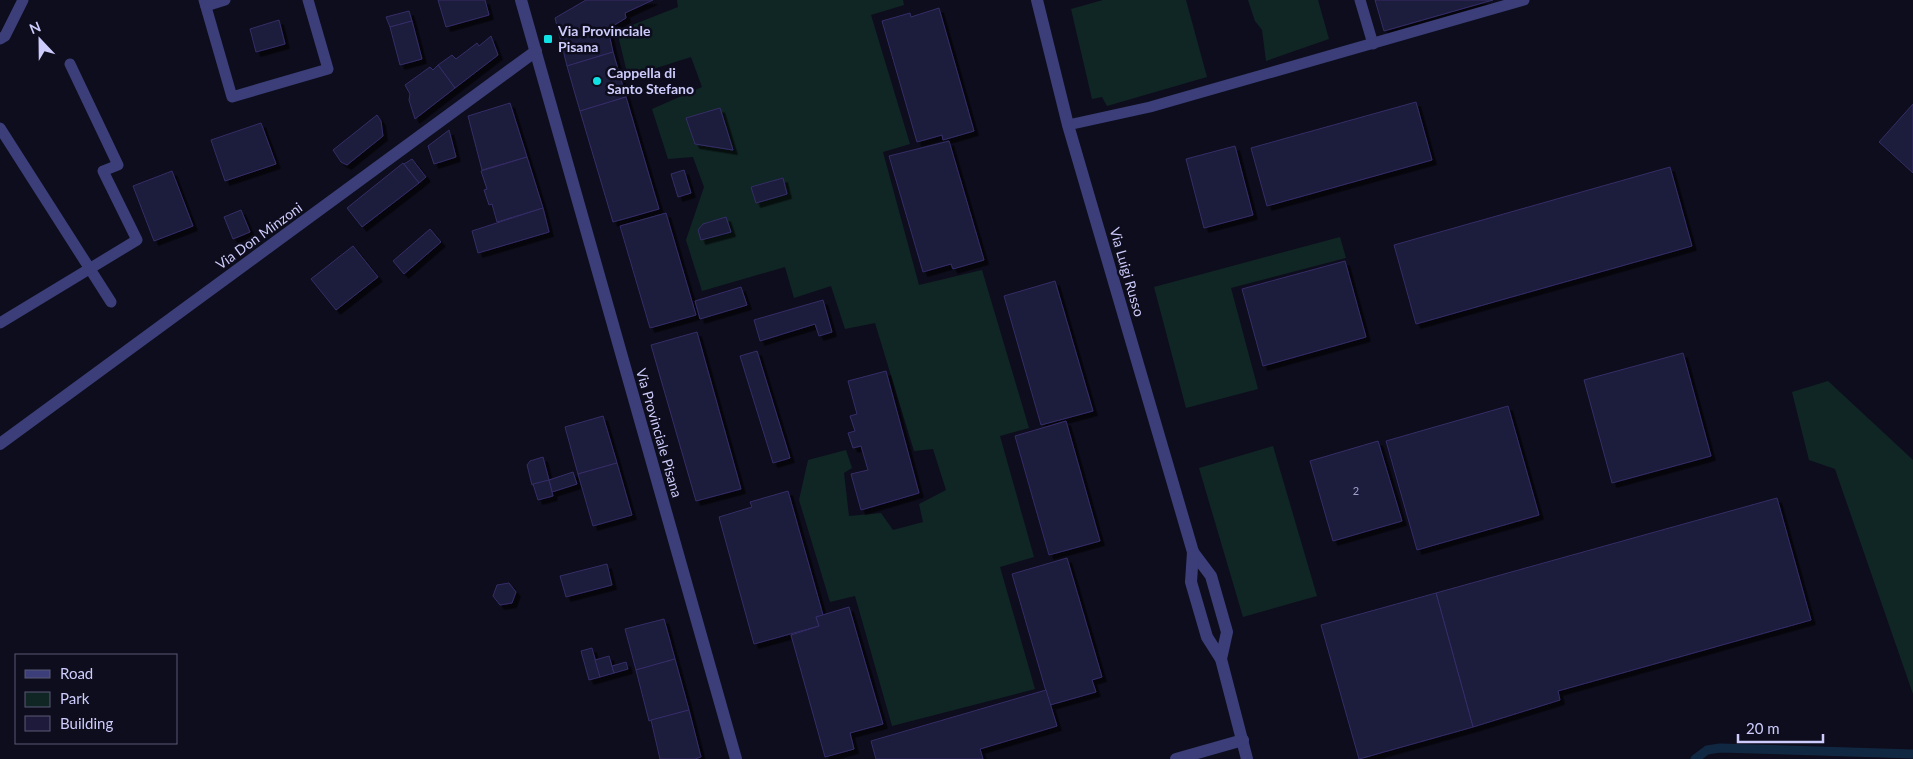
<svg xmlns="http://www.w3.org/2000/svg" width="1913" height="759" viewBox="0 0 1913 759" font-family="Lato,sans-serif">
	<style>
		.green { fill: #102624 }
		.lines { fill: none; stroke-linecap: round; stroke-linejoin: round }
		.stream { stroke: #112842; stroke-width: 9 }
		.building { fill: #1e1a3c; stroke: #342e67; filter: url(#shadow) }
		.service { stroke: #3b3e79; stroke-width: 11 }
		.minor { stroke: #3b3e79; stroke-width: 12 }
		.tertiary { stroke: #3b3e79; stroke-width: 12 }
		.poi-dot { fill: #0fe1e5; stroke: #0e0d1d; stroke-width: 2 }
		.labels { text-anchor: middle; stroke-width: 5; stroke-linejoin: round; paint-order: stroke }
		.number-label { font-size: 11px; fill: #a2a0cc }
		.poi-label { font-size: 14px; font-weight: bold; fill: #ceccfc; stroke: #0e0d1d; text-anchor: start }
		.street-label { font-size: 14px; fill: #ceccfc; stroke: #0e0d1d }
	</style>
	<defs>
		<filter id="shadow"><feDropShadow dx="4.5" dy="4.5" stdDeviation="0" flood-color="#0009"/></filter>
	</defs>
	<rect width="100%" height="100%" fill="#0e0d1d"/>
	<g class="green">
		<path d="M677 0H903L904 5 871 15 910 144 883 152 919 285 982 270 1029 428 1000 436 1034 557 1000 567 1035 689 892 726 855 596 830 602 799 500 808 460 846 450 852 468 844 473 849 516 881 513 893 530 923 522 919 504 946 490 933 449 914 451 875 323 845 329 831 286 794 298 785 267 702 291 686 240 704 187 693 157 668 159 652 109 702 87 691 57 628 77 617 31 678 7Z"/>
		<path d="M1103 0H1186L1207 77 1107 106 1102 97 1092 99 1071 9Z"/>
		<path d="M1248 0H1318L1329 39 1266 61 1262 30 1255 21Z"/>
		<path d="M1340 237 1346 258 1231 288 1258 389 1186 408 1154 287Z"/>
		<path d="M1828 381 1913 460V694L1835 469 1809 460 1792 392Z"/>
		<path d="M1273 446 1317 596 1243 617 1199 468Z"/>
	</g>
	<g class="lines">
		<path class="stream" d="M1695 759 1707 750 1720 748 1913 754"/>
	</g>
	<g class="building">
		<path d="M438 0H485L489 15 446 27Z"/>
		<path d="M586 0H653L625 13 626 18 608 29 613 52 567 66 555 18Z"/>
		<path d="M1375 0H1493L1384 31Z"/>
		<path d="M939 8 974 131 943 140 942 135 917 142 882 21 910 13 911 17Z"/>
		<path d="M409 11 412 21 390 27 386 17Z"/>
		<path d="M279 20 285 44 256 52 250 29Z"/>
		<path d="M412 21 422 59 400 65 390 27Z"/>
		<path d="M491 36 498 55 455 88 438 65 452 55 456 59 477 43 479 46Z"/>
		<path d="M613 52 626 97 580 111 567 66Z"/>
		<path d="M438 65 455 88 415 119 409 100 410 94 405 85 430 67 433 70Z"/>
		<path d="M626 97 659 209 613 222 580 111Z"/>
		<path d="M1416 102 1432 160 1267 206 1251 148Z"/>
		<path d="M510 103 527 157 482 170 468 116Z"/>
		<path d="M1913 104V173L1879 142Z"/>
		<path d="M720 108 733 150 695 144 686 118Z"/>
		<path d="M377 115 381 121 383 136 347 165 341 162 333 150Z"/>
		<path d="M261 123 276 164 225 181 211 140Z"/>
		<path d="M449 130 456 157 434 164 428 146Z"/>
		<path d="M949 141 984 260 953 269 951 264 923 272 889 156Z"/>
		<path d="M1235 146 1253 215 1204 228 1186 159Z"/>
		<path d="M527 157 543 208 497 222 492 204 489 205 484 190 487 189 481 171Z"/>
		<path d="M412 159 426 177 419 183 404 164Z"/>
		<path d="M403 163 419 183 362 227 347 208Z"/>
		<path d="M1670 167 1692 246 1416 324 1394 245Z"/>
		<path d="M684 170 691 193 678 197 671 174Z"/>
		<path d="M172 171 193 226 154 241 133 186Z"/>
		<path d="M783 178 787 194 756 203 751 187Z"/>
		<path d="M543 208 549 232 478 253 472 231Z"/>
		<path d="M241 210 250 232 233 239 224 217Z"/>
		<path d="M666 213 696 315 650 328 620 226Z"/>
		<path d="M726 217 731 232 701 240 698 230 703 224Z"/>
		<path d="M430 229 441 242 404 274 393 261Z"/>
		<path d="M353 246 378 277 336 310 311 279Z"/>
		<path d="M1345 261 1366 337 1263 366 1242 289Z"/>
		<path d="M1055 281 1093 411 1041 425 1004 296Z"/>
		<path d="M741 287 747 305 700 319 695 301Z"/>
		<path d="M823 300 832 332 819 336 815 324 760 341 754 320Z"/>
		<path d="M697 332 741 489 696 501 651 345Z"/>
		<path d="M757 351 790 458 773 463 740 356Z"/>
		<path d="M1683 353 1711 456 1612 483 1584 380Z"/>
		<path d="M886 371 919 493 861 510 851 474 868 470 861 446 853 448 848 433 855 431 850 416 857 414 848 381Z"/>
		<path d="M1508 406 1539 515 1417 550 1386 441Z"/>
		<path d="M603 416 617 463 578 474 565 427Z"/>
		<path d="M1066 421 1100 541 1049 555 1015 436Z"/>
		<path d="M1378 441 1402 521 1333 541 1310 461Z"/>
		<path d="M543 457 549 480 532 485 527 465 530 461Z"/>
		<path d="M617 463 632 515 593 526 578 474Z"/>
		<path d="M573 472 577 484 552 492 549 480Z"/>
		<path d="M549 480 553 496 538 500 533 484Z"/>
		<path d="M788 491 823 615 816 617 819 626 754 644 719 517 752 507 750 502Z"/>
		<path d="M1777 498 1811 620 1558 691 1560 700 1473 727 1436 593Z"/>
		<path d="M1067 558 1102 677 1092 680 1096 692 1050 705 1012 574Z"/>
		<path d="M607 564 612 585 566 597 560 576Z"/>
		<path d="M509 583 516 592 512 603 500 605 493 596 497 585Z"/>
		<path d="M1436 593 1473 727 1359 759 1321 625Z"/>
		<path d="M849 607 883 724 850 733 854 749 825 757 791 635 819 626 816 617Z"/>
		<path d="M664 619 675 659 636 670 625 629Z"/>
		<path d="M592 648 600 677 589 680 581 651Z"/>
		<path d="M609 656 614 673 600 677 595 660Z"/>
		<path d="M675 659 689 710 649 721 636 670Z"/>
		<path d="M626 662 628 669 614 673 612 666Z"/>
		<path d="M1046 690 1057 726 980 749 983 759H876L871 741Z"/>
		<path d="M689 710 701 757 695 759H660L651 720Z"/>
	</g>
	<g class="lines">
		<g class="service">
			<path d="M204 0 232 97 328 69 308 0"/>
			<path d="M1360 0 1373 44"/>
			<path d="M206 6 225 0"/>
			<path d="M0 39 5 36 23 0"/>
			<path d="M1068 125 1150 107 1524 0"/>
			<path d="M0 128 111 302"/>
			<path d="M0 323 137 240 103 171 118 165 70 64"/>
		</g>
		<g class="minor">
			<path d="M1037 0 1068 125 1193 552 1211 576 1227 632 1221 659"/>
			<path d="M0 444 536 51"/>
			<path d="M1193 552 1191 582 1207 637 1221 659 1247 759"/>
			<path d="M1176 759 1243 740"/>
		</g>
		<path class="tertiary" d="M521 0 736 759"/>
	</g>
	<g class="poi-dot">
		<rect x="543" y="34" width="10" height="10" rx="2.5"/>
		<circle cx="597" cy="81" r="5"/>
	</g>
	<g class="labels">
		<g class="number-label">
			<text x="1356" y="495">2</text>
		</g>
		<g class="poi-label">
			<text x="558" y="36">Via Provinciale<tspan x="558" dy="16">Pisana</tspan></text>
			<text x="607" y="78">Cappella di<tspan x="607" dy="16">Santo Stefano</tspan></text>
		</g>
		<g class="street-label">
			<text transform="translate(259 236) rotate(-36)" y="5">Via Don Minzoni</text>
			<text transform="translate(1127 272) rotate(74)" y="5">Via Luigi Russo</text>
			<text transform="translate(659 433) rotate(74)" y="5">Via Provinciale Pisana</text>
		</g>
	</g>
	<rect x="15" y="654" width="162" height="90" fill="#0e0d1d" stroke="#5b5976"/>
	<rect x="25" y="670" width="25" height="8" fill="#3b3e79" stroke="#5b5976"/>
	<text x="60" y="679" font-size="15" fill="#ceccfc">Road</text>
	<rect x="25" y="692" width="25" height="15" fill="#102624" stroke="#5b5976"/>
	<text x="60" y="704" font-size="15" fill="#ceccfc">Park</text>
	<rect x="25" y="716" width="25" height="15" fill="#1e1a3c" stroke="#5b5976"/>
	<text x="60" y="729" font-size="15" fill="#ceccfc">Building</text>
	<g transform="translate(40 40) rotate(338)" stroke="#0e0d1d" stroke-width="4" paint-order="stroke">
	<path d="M0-4L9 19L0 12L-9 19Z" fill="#ceccfc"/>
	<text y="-8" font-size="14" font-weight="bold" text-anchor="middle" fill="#ceccfc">N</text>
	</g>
	<path d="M1738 734v8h85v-8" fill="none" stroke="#ceccfc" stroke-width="2.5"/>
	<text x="1746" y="734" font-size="15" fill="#ceccfc" stroke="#0e0d1d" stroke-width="4" paint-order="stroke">20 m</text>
</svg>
